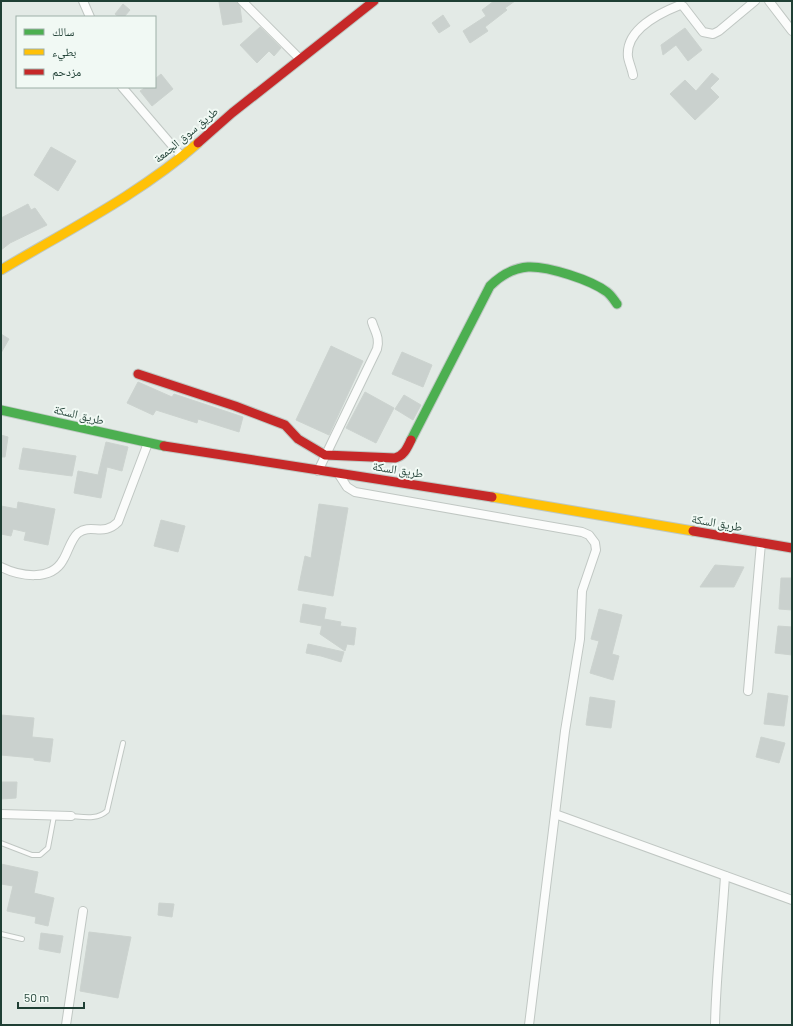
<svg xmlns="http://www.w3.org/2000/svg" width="793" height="1026" viewBox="0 0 793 1026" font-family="Barlow,'Noto Naskh Arabic',sans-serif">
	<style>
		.building { fill: #cad1ce; stroke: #ccd3cf }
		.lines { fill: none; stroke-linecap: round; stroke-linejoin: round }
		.lane-casing { stroke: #c0c7c3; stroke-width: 6 }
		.street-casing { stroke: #c0c7c3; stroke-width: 10 }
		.fast-casing { stroke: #bec8c3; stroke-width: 11 }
		.slow-casing { stroke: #bec8c3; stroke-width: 11 }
		.jam-casing { stroke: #bec8c3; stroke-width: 11 }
		.lane { stroke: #fbfcfb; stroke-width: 4 }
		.street { stroke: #fbfcfb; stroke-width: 8 }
		.fast { stroke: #4caf50; stroke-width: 9 }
		.slow { stroke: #ffc107; stroke-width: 9 }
		.jam { stroke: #c62828; stroke-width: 9 }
		.labels { text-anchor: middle; stroke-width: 4; stroke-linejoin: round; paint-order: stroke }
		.street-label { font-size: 12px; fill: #1f3f34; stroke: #f1f9f4 }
	</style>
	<rect width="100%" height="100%" fill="#e3eae6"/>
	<g class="building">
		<path d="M237 1 240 7 242 22 223 25 219 2Z"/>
		<path d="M494 1H515L505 8 507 10 485 27 488 31 470 43 463 31 486 16 482 10Z"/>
		<path d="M123 4 130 10 124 17H119L115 14Z"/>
		<path d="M443 15 450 26 439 33 432 23Z"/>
		<path d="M260 27 281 48 274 56 269 51 257 63 240 45Z"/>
		<path d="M685 28 702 50 688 61 676 45 663 55 661 45Z"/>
		<path d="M712 73 719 79 710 88 719 97 695 120 670 94 685 80 696 91Z"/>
		<path d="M161 74 173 89 152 106 140 91 146 87H155V79Z"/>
		<path d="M51 147 76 161 58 191 34 175Z"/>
		<path d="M28 204 31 210 35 208 47 225 10 243 1 250V218Z"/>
		<path d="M1 334 9 339 1 353Z"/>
		<path d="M331 346 363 361 329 435 296 420Z"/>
		<path d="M402 352 432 365 423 387 392 374Z"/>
		<path d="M138 382 172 397 174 394 243 417 239 432 198 419 197 423 156 410 153 415 127 403Z"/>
		<path d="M365 392 394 408 376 443 346 428Z"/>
		<path d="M404 395 421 405 413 420 395 409Z"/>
		<path d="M1 435 8 437 5 457H1Z"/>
		<path d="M106 442 128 447 122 471 107 467 101 498 74 493 78 471 98 475Z"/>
		<path d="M23 448 76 456 72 476 19 469Z"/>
		<path d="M18 502 55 509 48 545 24 540 26 532 13 529 11 536 1 534V506L17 509Z"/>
		<path d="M319 504 348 508 333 596 298 590 305 556 311 558Z"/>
		<path d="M161 520 185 526 178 552 154 546Z"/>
		<path d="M715 565 744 567 734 587H700Z"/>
		<path d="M781 578H792V610L779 609Z"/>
		<path d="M303 604 326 608 324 619 341 622 340 626 356 628 354 645 347 644 345 651 320 634 322 626 300 622Z"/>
		<path d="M599 609 622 615 612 654 619 656 613 680 590 673 599 641 591 639Z"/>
		<path d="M778 626 792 627V655L775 653Z"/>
		<path d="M308 644 344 652 341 662 321 656 306 653Z"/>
		<path d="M768 693 788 696 784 726 764 724Z"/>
		<path d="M590 697 615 701 611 728 586 725Z"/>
		<path d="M1 715 34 718 32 737 53 739 50 762 34 760V758L1 755Z"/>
		<path d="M761 737 785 743 779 763 756 757Z"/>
		<path d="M1 782H17L16 798 1 799Z"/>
		<path d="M1 864 38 872 34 893 54 898 48 926 35 923 36 917 7 911 13 886 1 884Z"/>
		<path d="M159 903 174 904 172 917 158 915Z"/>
		<path d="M89 932 131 937 118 998 80 991Z"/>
		<path d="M41 933 63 936 60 953 39 949Z"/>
	</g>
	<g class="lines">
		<defs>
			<g id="lane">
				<path d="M71 816C84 817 97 820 107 811L123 743"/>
				<path d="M1 843 32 855H40L48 848 54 816"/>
				<path d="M1 934 22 939"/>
			</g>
			<g id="street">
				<path d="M83 1 90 17"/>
				<path d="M242 1 300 59"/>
				<path d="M769 1 792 31"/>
				<path d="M633 75C632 69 629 63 628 57 625 29 660 13 680 5L683 6 703 32 713 34 719 31 755 1"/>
				<path d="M122 87 182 157"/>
				<path d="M318 471 377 349C380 337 375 332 372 322"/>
				<path d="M338 473 347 487 355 492 582 532 589 535 595 543 596 550 582 591 580 639 565 731 555 814"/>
				<path d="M1 567C19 576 51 582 63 560 68 552 71 539 78 533 92 523 103 537 118 522L148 443"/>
				<path d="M748 691 761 543"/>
				<path d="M1 814 71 816"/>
				<path d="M66 1025 83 911"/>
				<path d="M529 1025 555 814 792 900"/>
				<path d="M715 1025C716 975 722 925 725 876"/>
			</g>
			<g id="fast">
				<path d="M1 410 164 446"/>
				<path d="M411 440 490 286C500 276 514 268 528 267 548 266 591 280 607 292 611 295 614 300 617 304"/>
			</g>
			<g id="slow">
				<path d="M1 270C68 230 140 194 198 143"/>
				<path d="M492 497 693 531"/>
			</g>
			<g id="jam">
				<path d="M198 143 232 113 374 1"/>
				<path d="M138 374 235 406 285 425 298 439 325 455 395 458C404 456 407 448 411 440"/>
				<path d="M164 446 492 497"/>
				<path d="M693 531 792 548"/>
			</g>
		</defs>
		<use href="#lane" class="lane-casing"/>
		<use href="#street" class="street-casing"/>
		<use href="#fast" class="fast-casing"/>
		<use href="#slow" class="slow-casing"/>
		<use href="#jam" class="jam-casing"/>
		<use href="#lane" class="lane"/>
		<use href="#street" class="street"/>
		<use href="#fast" class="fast"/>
		<use href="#slow" class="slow"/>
		<use href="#jam" class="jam"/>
	</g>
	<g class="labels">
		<g class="street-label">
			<text transform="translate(186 135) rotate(-40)" y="4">طريق سوق الجمعة</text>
			<text transform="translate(79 415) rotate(13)" y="4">طريق السكة</text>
			<text transform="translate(398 470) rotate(9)" y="4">طريق السكة</text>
			<text transform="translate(717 523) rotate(10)" y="4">طريق السكة</text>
		</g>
	</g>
	<rect width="793" height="1026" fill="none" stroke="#1f3f34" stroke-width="4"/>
	<rect x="16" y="16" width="140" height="72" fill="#f1f9f4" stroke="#9dafa7"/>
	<rect x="24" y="29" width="20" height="6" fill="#4caf50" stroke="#9dafa7"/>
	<text x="52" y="36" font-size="12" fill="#1f3f34">سالك</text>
	<rect x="24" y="49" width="20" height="6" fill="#ffc107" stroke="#9dafa7"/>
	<text x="52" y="56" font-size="12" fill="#1f3f34">بطيء</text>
	<rect x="24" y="69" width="20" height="6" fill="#c62828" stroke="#9dafa7"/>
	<text x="52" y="76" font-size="12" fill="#1f3f34">مزدحم</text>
	<path d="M18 1002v6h66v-6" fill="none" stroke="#1f3f34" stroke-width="2"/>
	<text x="24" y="1002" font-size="12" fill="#1f3f34" stroke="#f1f9f4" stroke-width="3" paint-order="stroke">50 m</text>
</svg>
